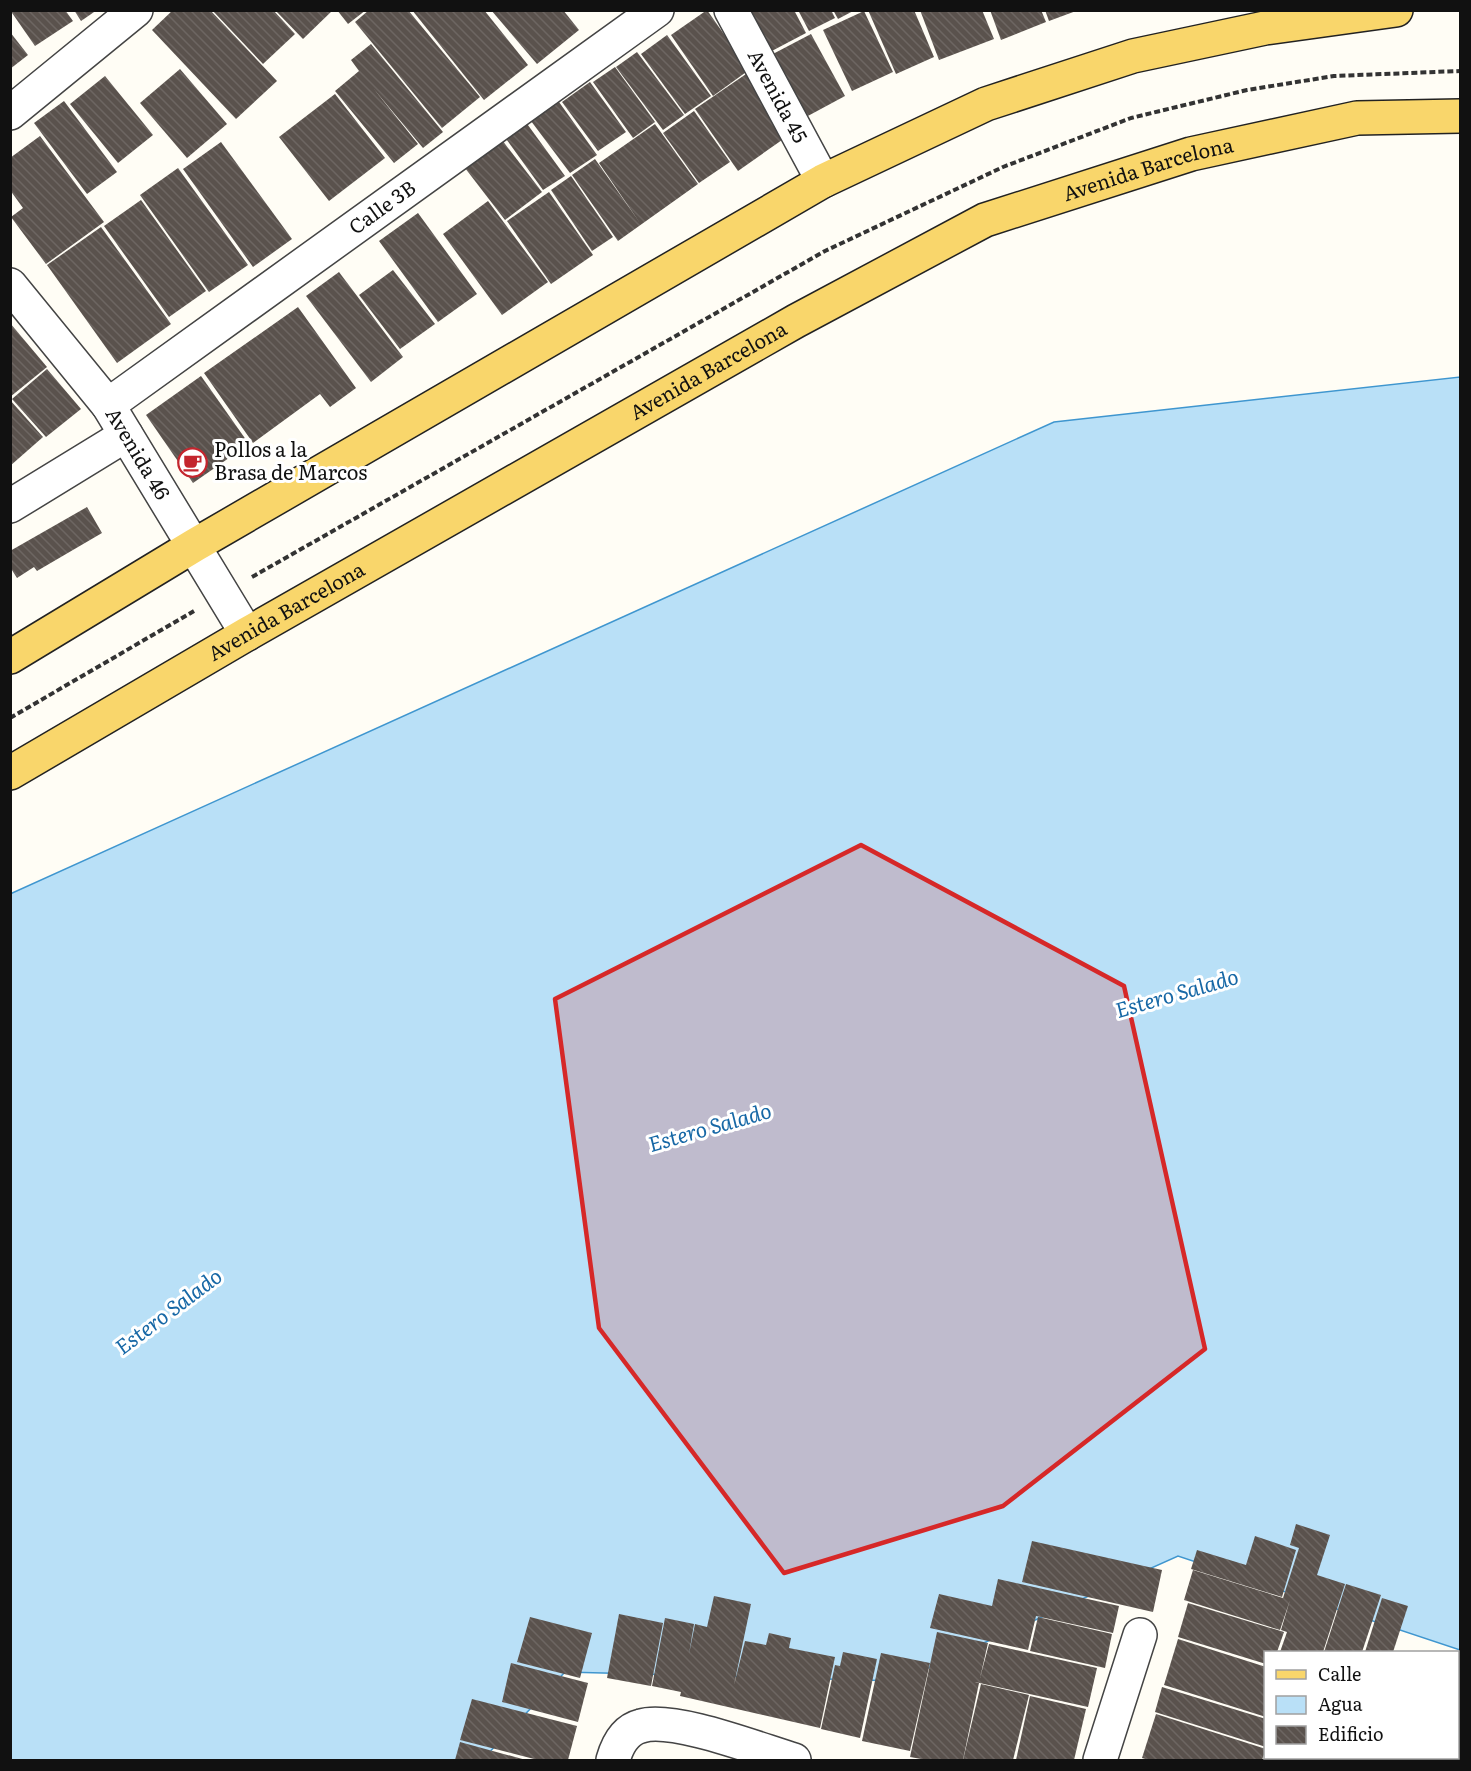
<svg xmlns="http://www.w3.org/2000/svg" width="1471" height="1771" viewBox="0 0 1471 1771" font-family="Literata,serif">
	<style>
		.water { fill: #b9e0f7; stroke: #3f96cf; stroke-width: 1.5 }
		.building { fill: url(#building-back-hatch) }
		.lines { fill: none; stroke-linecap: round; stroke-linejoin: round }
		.minor-casing { stroke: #444; stroke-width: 36 }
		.major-casing { stroke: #222; stroke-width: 36 }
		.path { stroke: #333; stroke-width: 4; stroke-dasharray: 6 3; stroke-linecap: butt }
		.minor { stroke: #fff; stroke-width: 33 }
		.major { stroke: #f9d66b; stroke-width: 33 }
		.marked { fill: #d62828; fill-opacity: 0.2; stroke: #d62828; stroke-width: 4.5; stroke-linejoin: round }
		.labels { text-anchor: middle; stroke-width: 6; stroke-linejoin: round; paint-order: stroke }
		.street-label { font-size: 20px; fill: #111; stroke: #fff }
		.poi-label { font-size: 20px; fill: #111; stroke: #fff; text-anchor: start }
		.water-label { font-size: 21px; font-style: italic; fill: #1768a6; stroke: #fff }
	</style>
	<defs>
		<pattern id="building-back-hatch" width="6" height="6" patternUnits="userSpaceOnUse" patternTransform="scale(1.5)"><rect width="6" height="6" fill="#5a524d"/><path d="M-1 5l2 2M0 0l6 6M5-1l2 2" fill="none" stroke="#6d6662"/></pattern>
	</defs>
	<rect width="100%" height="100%" fill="#fffdf5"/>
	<path class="water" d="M1460 377V1650L1178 1556 899 1681 565 1672 482 1760H11L10 894 1054 422Z"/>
	<g class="building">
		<path d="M10 10H65L73 21 35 46Z"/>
		<path d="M74 10H97L81 21Z"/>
		<path d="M173 10H210L277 81 236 119 152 30Z"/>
		<path d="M212 10H273L295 34 263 64Z"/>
		<path d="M275 10H333L303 39Z"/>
		<path d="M337 10H366L348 24Z"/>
		<path d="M369 10H408L480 97 442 128 355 22Z"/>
		<path d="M412 10H484L528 65 484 100Z"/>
		<path d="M491 10H563L579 30 537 64Z"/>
		<path d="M707 10 749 70 713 96 671 35Z"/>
		<path d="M745 10H794L806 33 768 53Z"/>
		<path d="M798 10H831L835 18 809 31Z"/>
		<path d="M833 10H855L838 19Z"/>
		<path d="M868 10H914L934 57 896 74Z"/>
		<path d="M920 10H982L994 39 939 60Z"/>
		<path d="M990 10H1041L1046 22 1001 40Z"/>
		<path d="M1045 10H1076V11L1049 21Z"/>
		<path d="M864 11 893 72 852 91 823 30Z"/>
		<path d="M10 32 28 55 10 69Z"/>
		<path d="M811 34 845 96 806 117 771 55Z"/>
		<path d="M667 35 711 96 685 114 641 54Z"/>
		<path d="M371 44 443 132 423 148 373 88 418 144 394 163 335 91 359 71 351 60Z"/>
		<path d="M637 52 684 115 663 130 616 67Z"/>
		<path d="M615 67 655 122 633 138 593 82Z"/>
		<path d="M180 69 227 124 187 158 140 103Z"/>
		<path d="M749 72 792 133 738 171 695 109Z"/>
		<path d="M105 76 153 135 118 163 70 104Z"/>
		<path d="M590 82 626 132 598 151 562 102Z"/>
		<path d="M335 94 385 158 329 201 279 137Z"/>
		<path d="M64 101 117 172 87 194 34 123Z"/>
		<path d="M559 102 597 155 570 173 531 121Z"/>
		<path d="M694 111 730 162 699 183 663 133Z"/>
		<path d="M525 121 565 176 543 190 504 136Z"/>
		<path d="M655 124 698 184 618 241 572 175 595 159 640 223 599 163Z"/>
		<path d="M40 136 104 222 46 264 11 217 23 208 10 190V158Z"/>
		<path d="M502 140 542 192 505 220 465 168Z"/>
		<path d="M221 142 292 239 253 267 183 169Z"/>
		<path d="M178 168 248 265 209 292 140 195Z"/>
		<path d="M571 176 613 237 592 251 551 190Z"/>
		<path d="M549 192 593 255 551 284 507 221Z"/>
		<path d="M141 200 206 291 169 317 104 226Z"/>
		<path d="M488 201 548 282 502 315 443 234Z"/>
		<path d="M418 213 477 294 438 322 379 241Z"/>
		<path d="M101 227 171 324 117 363 47 265Z"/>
		<path d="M393 270 435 324 400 349 359 295Z"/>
		<path d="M339 272 403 357 371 382 306 296Z"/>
		<path d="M298 307 356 388 330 407 320 394 253 443 204 373Z"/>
		<path d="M10 323 47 367 10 397Z"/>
		<path d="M47 369 81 409 46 437 12 399Z"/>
		<path d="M201 376 249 444 193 483 146 415Z"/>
		<path d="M10 400 43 437 10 466Z"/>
		<path d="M87 507 102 533 37 571 34 567 17 578 10 567V551Z"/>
		<path d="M1296 1524 1330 1535 1317 1575 1345 1584 1323 1652H1280L1287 1632 1281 1630 1290 1600 1280 1630 1184 1600 1193 1570 1283 1598 1299 1548 1290 1545Z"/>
		<path d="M1255 1536 1296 1550 1282 1597 1191 1569 1197 1550 1246 1565Z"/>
		<path d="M1032 1541 1162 1570 1153 1612 1022 1582Z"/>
		<path d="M998 1579 1119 1606 1113 1633 1036 1616 1028 1650 930 1628 939 1594 992 1606Z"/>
		<path d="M1346 1584 1381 1595 1362 1652H1324Z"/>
		<path d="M714 1596 751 1604 734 1685 745 1641 766 1645 769 1633 791 1638 789 1648 835 1657 820 1728 680 1696 681 1692 652 1686 665 1618 694 1624 689 1654 695 1624 707 1627Z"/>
		<path d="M1382 1598 1408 1606 1393 1652H1365Z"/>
		<path d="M1188 1603 1284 1632 1277 1652H1266V1664L1178 1637Z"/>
		<path d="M619 1614 663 1623 651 1686 607 1678Z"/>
		<path d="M530 1617 592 1633 580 1678 517 1662Z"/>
		<path d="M1038 1617 1112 1634 1105 1668 1030 1651Z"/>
		<path d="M937 1632 988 1643 980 1678 989 1644 1097 1668 1088 1707 975 1682 979 1683 963 1760H927L910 1757Z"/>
		<path d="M1178 1639 1266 1667V1717L1164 1685Z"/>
		<path d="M843 1652 877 1659 860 1738 821 1729 835 1665 840 1666Z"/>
		<path d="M881 1653 930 1663 910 1751 862 1741Z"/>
		<path d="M511 1663 588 1683 578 1722 502 1702Z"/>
		<path d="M981 1684 1029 1695 1013 1760H963Z"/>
		<path d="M1162 1687 1266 1719V1747L1155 1712Z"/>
		<path d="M1030 1696 1086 1709 1074 1760H1016Z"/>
		<path d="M472 1699 577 1726 568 1760H538L460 1740Z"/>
		<path d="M1156 1714 1266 1749 1262 1760H1149L1142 1758Z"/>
		<path d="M460 1742 526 1760H455Z"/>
		<path d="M1266 1758H1318L1317 1760H1264Z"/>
		<path d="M1320 1758H1399L1398 1760H1319Z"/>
	</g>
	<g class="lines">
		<defs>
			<g id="minor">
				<path id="s1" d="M731 10 823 181"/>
				<path d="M10 113 136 10"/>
				<path id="s2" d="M10 285 108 405 247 634"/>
				<path id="s3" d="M108 405 657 10"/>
				<path d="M10 506 126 435"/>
				<path d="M613 1760C617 1746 625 1730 641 1726 673 1716 760 1750 794 1760"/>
				<path d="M1100 1760 1140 1635"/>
			</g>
			<g id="major">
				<path d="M10 657 195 545 823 181 986 104 1133 56 1265 28 1396 10"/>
				<path id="s4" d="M10 773 247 634 796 321 985 220 1191 154 1357 118 1460 116"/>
			</g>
		</defs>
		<use href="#minor" class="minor-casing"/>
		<use href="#major" class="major-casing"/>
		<g class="path">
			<path d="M252 577 825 251 1003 167 1131 118 1247 90 1334 76 1460 71"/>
			<path d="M10 718 194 611"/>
		</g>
		<use href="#minor" class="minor"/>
		<use href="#major" class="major"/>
	</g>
	<path class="marked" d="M861 845 1124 986 1205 1349 1003 1506 784 1573 599 1328 555 999Z"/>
	<defs>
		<symbol id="cafe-ring" viewBox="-11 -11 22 22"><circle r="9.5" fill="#fff" stroke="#c4262e" stroke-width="1.5"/><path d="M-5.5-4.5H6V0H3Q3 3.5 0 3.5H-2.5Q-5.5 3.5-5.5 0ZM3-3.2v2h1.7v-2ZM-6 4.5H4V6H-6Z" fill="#c4262e"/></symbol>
	</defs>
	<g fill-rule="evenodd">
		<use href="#cafe-ring" x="176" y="446" width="33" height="33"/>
	</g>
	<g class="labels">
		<g class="street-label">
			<text dy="7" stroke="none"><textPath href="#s1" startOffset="98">Avenida 45</textPath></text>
			<text dy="7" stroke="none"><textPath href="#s4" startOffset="1292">Avenida Barcelona</textPath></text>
			<text dy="7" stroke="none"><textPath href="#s3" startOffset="338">Calle 3B</textPath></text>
			<text dy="7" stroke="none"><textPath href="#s4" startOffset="806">Avenida Barcelona</textPath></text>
			<text dy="7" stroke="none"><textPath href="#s2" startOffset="212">Avenida 46</textPath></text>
			<text dy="7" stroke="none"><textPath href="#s4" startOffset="320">Avenida Barcelona</textPath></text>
		</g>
		<g class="poi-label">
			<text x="214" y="457">Pollos a la<tspan x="214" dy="23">Brasa de Marcos</tspan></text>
		</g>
		<g class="water-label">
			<text transform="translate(1177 994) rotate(-16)" y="7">Estero Salado</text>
			<text transform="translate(710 1128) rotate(-16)" y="7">Estero Salado</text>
			<text transform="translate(169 1312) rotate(-37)" y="7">Estero Salado</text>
		</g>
	</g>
	<rect width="1471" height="1771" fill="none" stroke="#111111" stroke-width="24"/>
	<rect x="1264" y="1651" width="195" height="108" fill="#ffffff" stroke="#a0a0a0" stroke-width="1.5"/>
	<rect x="1276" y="1670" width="30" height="9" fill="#f9d66b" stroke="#a0a0a0" stroke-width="1.5"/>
	<text x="1318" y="1681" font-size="18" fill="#111111">Calle</text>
	<rect x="1276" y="1696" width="30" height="18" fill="#b9e0f7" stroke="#a0a0a0" stroke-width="1.5"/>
	<text x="1318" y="1711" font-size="18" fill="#111111">Agua</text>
	<rect x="1276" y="1726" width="30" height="18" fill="url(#building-back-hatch)" stroke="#a0a0a0" stroke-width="1.5"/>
	<text x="1318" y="1741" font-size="18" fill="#111111">Edificio</text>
</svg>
